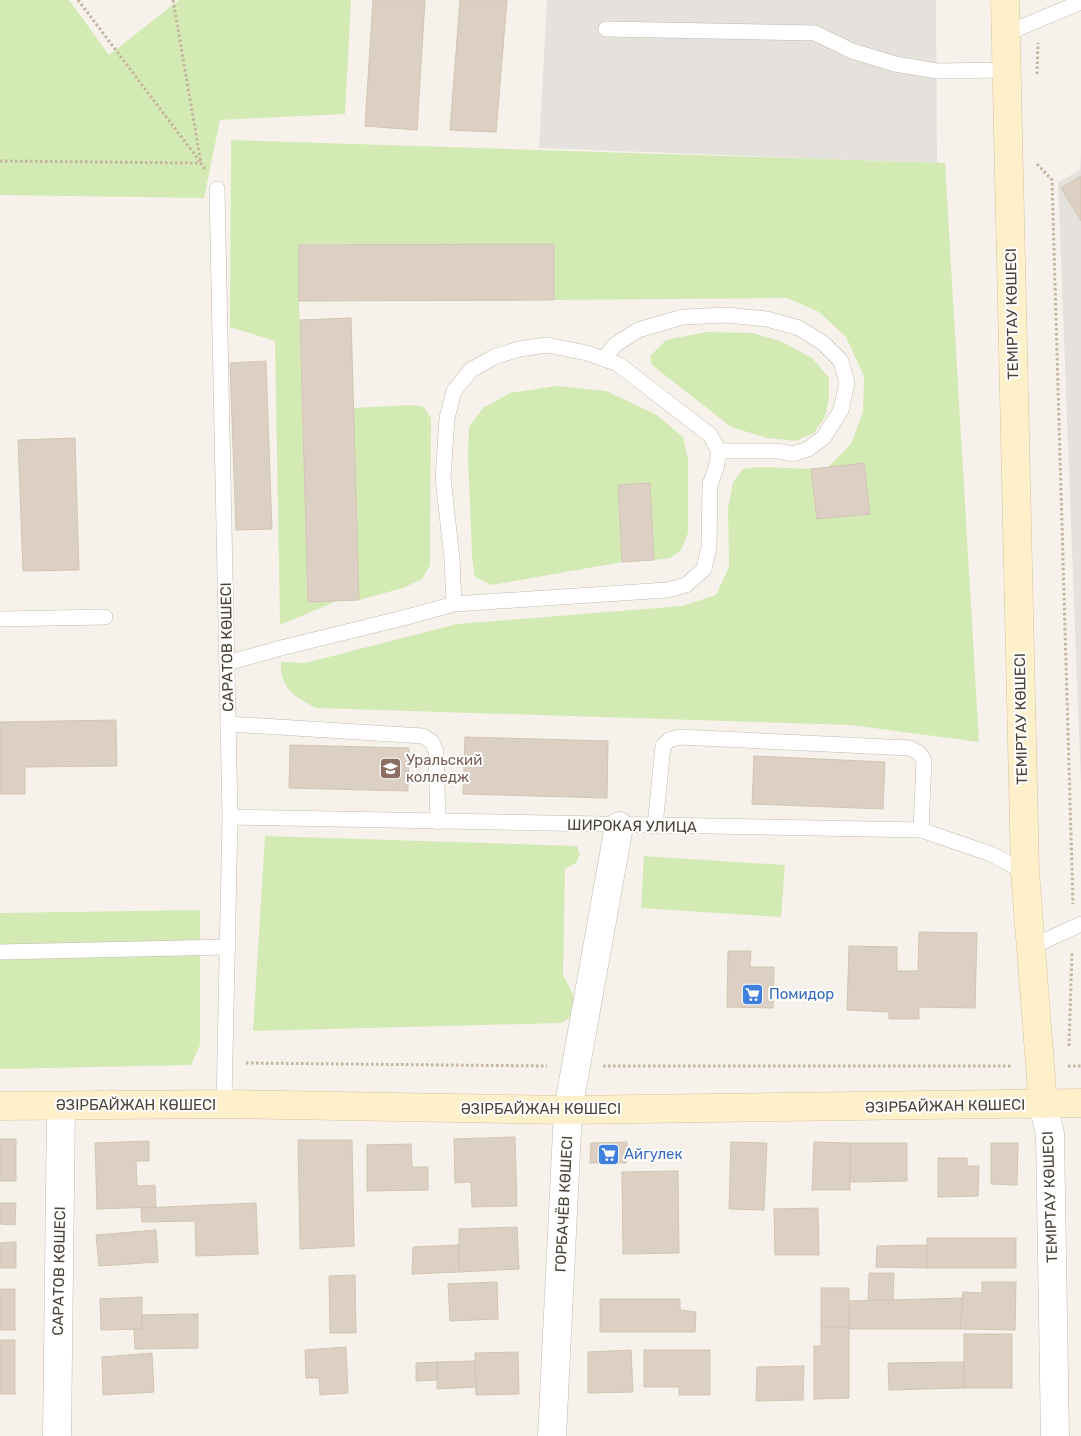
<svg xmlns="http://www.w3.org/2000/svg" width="1081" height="1436" viewBox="0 0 1081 1436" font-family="Rubik,sans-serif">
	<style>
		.industrial { fill: #e5e1dc }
		.green { fill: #d4eab4 }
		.building { fill: #dbd0c3; stroke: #d3c5b3 }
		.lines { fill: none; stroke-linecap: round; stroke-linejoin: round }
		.lane-casing { stroke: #c2b9ad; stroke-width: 16 }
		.street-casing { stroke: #c2b9ad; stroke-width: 29 }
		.secondary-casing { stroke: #d6c49a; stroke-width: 29 }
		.path { stroke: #c4b59e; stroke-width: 3; stroke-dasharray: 2.5 2.5; stroke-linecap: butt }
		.lane { stroke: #fff; stroke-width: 15 }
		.street { stroke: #fff; stroke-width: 28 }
		.secondary { stroke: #fff0cc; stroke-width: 28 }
		.labels { text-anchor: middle; stroke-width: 4; stroke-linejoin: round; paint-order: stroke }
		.street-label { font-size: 15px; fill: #4a4338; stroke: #fff }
		.education-label { font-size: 15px; fill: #785e54; stroke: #fff; text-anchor: start }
		.shop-label { font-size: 15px; fill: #366cbe; stroke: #fff; text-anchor: start }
	</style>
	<rect width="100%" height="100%" fill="#f6f2eb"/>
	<g class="industrial">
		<path d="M547 0H936L937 163 539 148Z"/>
		<path d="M1081 155V785L1058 182 1080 170Z"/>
	</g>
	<g class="green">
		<path d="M0 0H69L109 55 179 0H351L345 114 220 120 204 198 0 195Z"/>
		<path d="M231 140 945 163 979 742 851 725 316 708C295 697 280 689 281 662L305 663 457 624 682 606 716 595 729 567 728 508 733 482 743 469 760 467 811 469 817 519 869 514 864 463 828 467 851 444 863 412 864 376 846 337 819 312 787 298 554 300V244L299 245V301L308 602 337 601 280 625 275 341 230 327Z"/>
		<path d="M706 332 753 333 780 341 812 358 829 378V398L825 417 814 433 795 441 767 438 731 427 652 365 650 356 666 340Z"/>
		<path d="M556 386 606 391 657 415 683 437 688 458V533L681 550 670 558 654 560 650 484 618 485 622 562 492 585 475 577 472 556 468 458 469 427 483 408 510 393Z"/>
		<path d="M411 405 424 407 431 418 430 565 422 579 403 588 359 600 353 408Z"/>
		<path d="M265 836 577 846 580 854 576 863 565 869 563 975 574 997 571 1016 562 1023 253 1031Z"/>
		<path d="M644 856 785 865 781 917 641 908Z"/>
		<path d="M200 910V1045L191 1065 0 1069V913Z"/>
	</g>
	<g class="building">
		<path d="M373 0H425L417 130 365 126Z"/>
		<path d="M460 0H507L496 132 450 130Z"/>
		<path d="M1081 176V221L1061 188Z"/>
		<path d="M554 244V300L299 301V245Z"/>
		<path d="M351 318 359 600 308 602 300 320Z"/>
		<path d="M266 361 272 529 236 530 230 363Z"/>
		<path d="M75 438 79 570 23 571 18 440Z"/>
		<path d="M864 463 870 514 817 519 811 469Z"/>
		<path d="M650 483 654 560 622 562 618 485Z"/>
		<path d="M116 720 117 766 25 767V794H0V722Z"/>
		<path d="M465 737 608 741 607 798 463 794Z"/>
		<path d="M290 745 409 748 408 791 289 788Z"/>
		<path d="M754 756 885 762 883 809 752 804Z"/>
		<path d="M919 932 977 933 975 1008 919 1007V1019H889V1012L847 1010 849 946 897 947V971H918Z"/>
		<path d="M728 951H751L750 967H774L773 1008 727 1007Z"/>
		<path d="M515 1137 517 1206 472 1207 471 1182 455 1183 454 1139Z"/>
		<rect x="0" y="1139" width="16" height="42"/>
		<path d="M298 1140H352L354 1246 300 1249Z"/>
		<path d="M149 1141V1161H136L137 1186 155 1185 156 1207 97 1209 95 1143Z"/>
		<path d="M627 1142 626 1163H590L591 1143Z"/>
		<path d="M731 1142 767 1143 764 1210 729 1209Z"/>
		<path d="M814 1142 850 1143V1190H812Z"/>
		<path d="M850 1143H907V1181L850 1182Z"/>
		<path d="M991 1143H1018L1017 1185 991 1184Z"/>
		<path d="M411 1144 412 1167H428V1190L367 1191V1145Z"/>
		<path d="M938 1158H967V1166H979L978 1196 938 1197Z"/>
		<path d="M678 1171 679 1253 623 1254 622 1172Z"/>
		<path d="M0 1203H16L15 1225 0 1224Z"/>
		<path d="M256 1203 258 1254 196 1256 195 1221 142 1222 141 1208Z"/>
		<path d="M818 1208 819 1255H775L774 1209Z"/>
		<path d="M517 1227 519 1269 459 1272V1229Z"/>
		<path d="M156 1230 158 1262 99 1266 96 1235Z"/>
		<rect x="927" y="1238" width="89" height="30"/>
		<path d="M16 1242V1268H0V1243Z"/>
		<path d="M459 1245V1272L412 1274 413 1247Z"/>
		<path d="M927 1245V1268L876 1267 877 1246Z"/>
		<path d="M869 1273H894L893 1300 868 1301Z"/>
		<path d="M355 1275 356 1333H330L329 1276Z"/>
		<path d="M497 1282 498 1319 450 1321 448 1284Z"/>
		<path d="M982 1282H1016L1015 1330 960 1329 963 1292 982 1293Z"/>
		<rect x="821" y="1288" width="28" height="39"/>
		<rect x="0" y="1289" width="15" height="41"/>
		<path d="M142 1297V1329L101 1330 100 1299Z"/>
		<path d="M963 1298 960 1329H849L850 1301Z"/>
		<path d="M600 1299H680V1310L696 1312 695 1332H600Z"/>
		<path d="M198 1314V1348L135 1349 134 1329H142V1315Z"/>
		<path d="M821 1327H849V1398L814 1399V1346H821Z"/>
		<rect x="964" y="1334" width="48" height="54"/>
		<rect x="0" y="1340" width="15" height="54"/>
		<path d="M346 1347 348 1393 320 1395 319 1378H306L305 1350Z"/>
		<path d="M631 1350 633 1392 588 1393V1352Z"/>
		<path d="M644 1350H710V1395H679V1387H644Z"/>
		<path d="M518 1352 519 1394 476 1395 475 1353Z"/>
		<path d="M152 1353 154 1392 103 1395 102 1357Z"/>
		<path d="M475 1361 476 1387 437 1389V1362Z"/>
		<path d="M437 1362V1380L416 1381V1363Z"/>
		<path d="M964 1362V1388L889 1390 888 1363Z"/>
		<path d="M804 1366 803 1400 756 1401 757 1367Z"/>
	</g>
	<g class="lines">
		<defs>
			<g id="lane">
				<path d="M606 29 815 33 852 51 895 64 937 71 1006 70"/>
				<path d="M1005 34 1081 2"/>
				<path d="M217 189 230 817 224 1104"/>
				<path d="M604 359 615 345 638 330 683 317 727 315 767 319 799 328 823 343 841 361 847 383 841 410 824 437 808 449 793 454 778 451H719"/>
				<path d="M0 619 105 617"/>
				<path d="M227 663 281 648 407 617 454 604 667 590 686 585 704 569 709 547 710 484 716 469 719 451 710 435 618 364 587 353 547 345 519 349 494 357 471 370 454 391 447 418 443 478 452 559 454 604"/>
				<path d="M228 724 423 736 432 742 436 751 438 822"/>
				<path d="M230 817 921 830 991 854 1025 872"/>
				<path d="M655 826 663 746 669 740 679 737 910 748 919 753 924 760 921 830"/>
				<path d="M1031 947 1081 924"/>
				<path d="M0 952 228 947"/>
			</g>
			<g id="street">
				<path d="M1043 1104 1050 1134 1055 1436"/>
				<path d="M57 1436 61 1106"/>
				<path d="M552 1436 568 1110 619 826"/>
			</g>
			<g id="secondary">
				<path d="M1005 0 1025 872 1043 1104"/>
				<path d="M0 1106 224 1104 568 1110 1081 1103"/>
			</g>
		</defs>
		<use href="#lane" class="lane-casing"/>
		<use href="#street" class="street-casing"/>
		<use href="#secondary" class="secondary-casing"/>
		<g class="path">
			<path d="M78 0 201 163"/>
			<path d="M173 0 201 163 206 171"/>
			<path d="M1037 74 1038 43"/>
			<path d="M0 161 201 163"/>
			<path d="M1037 164 1052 180 1073 904"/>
			<path d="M1069 1046 1072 953"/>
			<path d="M246 1063 547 1066"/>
			<path d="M603 1066H1012"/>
			<path d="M1068 1066H1081"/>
		</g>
		<use href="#lane" class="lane"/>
		<use href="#street" class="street"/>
		<use href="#secondary" class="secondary"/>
	</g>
	<defs>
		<symbol id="university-square" viewBox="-11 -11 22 22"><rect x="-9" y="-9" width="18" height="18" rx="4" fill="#8d6e63" stroke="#fff"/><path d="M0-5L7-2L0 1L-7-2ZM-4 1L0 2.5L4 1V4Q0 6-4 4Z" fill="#fff"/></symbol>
		<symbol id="supermarket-square" viewBox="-11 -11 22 22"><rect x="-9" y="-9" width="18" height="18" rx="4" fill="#3f7fe0" stroke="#fff"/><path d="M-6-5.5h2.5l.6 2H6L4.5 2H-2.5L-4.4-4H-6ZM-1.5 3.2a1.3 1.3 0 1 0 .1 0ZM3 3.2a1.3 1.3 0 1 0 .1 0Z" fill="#fff"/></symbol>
	</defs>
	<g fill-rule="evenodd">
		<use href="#university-square" x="378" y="756" width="25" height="25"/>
		<use href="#supermarket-square" x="740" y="982" width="25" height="25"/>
		<use href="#supermarket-square" x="596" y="1142" width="25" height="25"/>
	</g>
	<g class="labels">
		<g class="street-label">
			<text transform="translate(1012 314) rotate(-91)" y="5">ТЕМІРТАУ КӨШЕСІ</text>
			<text transform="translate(227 647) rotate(-91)" y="5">САРАТОВ КӨШЕСІ</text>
			<text transform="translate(1021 719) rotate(-91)" y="5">ТЕМІРТАУ КӨШЕСІ</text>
			<text transform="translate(632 826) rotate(1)" y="5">ШИРОКАЯ УЛИЦА</text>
			<text x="136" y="1110">ӘЗІРБАЙЖАН КӨШЕСІ</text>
			<text transform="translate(945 1106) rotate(-1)" y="5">ӘЗІРБАЙЖАН КӨШЕСІ</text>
			<text x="541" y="1114">ӘЗІРБАЙЖАН КӨШЕСІ</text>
			<text transform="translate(1050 1197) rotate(-92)" y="5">ТЕМІРТАУ КӨШЕСІ</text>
			<text transform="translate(564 1204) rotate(-87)" y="5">ГОРБАЧЁВ КӨШЕСІ</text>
			<text transform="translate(59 1271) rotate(-89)" y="5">САРАТОВ КӨШЕСІ</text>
		</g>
		<g class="education-label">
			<text x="406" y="765">Уральский<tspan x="406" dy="17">колледж</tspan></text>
		</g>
		<g class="shop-label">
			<text x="769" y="999">Помидор</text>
			<text x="624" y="1159">Айгулек</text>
		</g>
	</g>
</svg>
